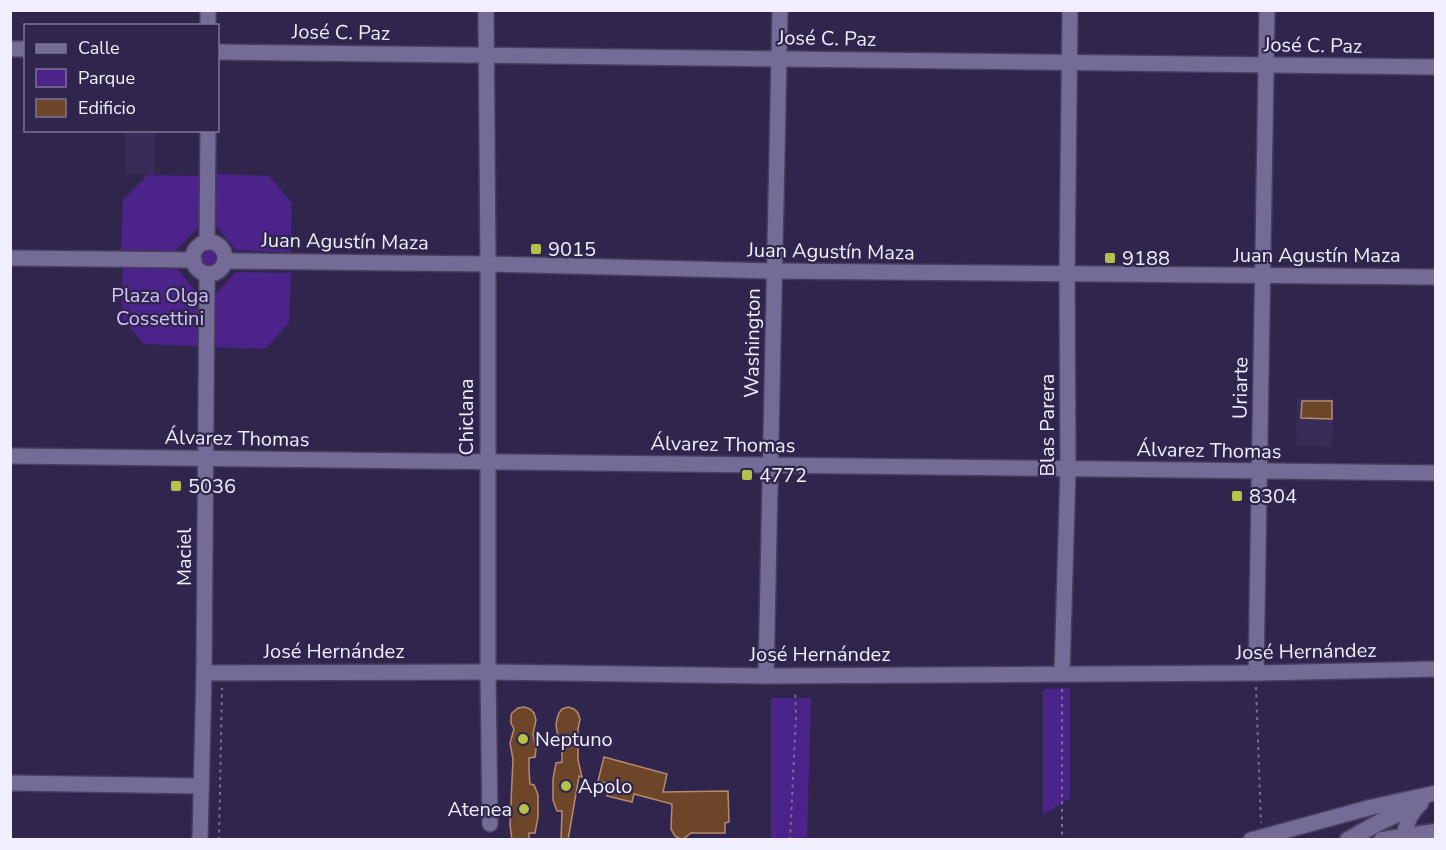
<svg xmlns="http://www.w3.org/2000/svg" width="1446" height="850" viewBox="0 0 1446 850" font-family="'Nunito Sans',sans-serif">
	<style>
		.built { fill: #392c59 }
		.green { fill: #4b238b }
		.building { fill: #6d4529; stroke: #b88b6d; stroke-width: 1.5 }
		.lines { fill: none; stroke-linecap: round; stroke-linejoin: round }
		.minor-casing { stroke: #493e5e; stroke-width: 18 }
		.secondary-casing { stroke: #493e5e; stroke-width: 20 }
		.path { stroke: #79718f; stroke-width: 2; stroke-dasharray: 3 4.5; stroke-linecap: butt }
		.minor { stroke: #756b97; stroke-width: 15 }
		.secondary { stroke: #756b97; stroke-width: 16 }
		.poi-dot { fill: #b5c249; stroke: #30254c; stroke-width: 2 }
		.labels { text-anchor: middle; stroke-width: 4.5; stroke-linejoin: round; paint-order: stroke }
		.street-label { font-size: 20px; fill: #f1eefd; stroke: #30254c }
		.poi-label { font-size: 20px; fill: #f1eefd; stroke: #30254c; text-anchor: start }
		.park-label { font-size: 20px; fill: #d0c4fa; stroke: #30254c }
	</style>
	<rect width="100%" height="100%" fill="#30254c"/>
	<g class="built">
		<rect x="125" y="131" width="30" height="43"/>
		<path d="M1297 398H1333L1332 447 1296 446Z"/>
	</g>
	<g class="green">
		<path d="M216 174 269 176 292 203 291 253 236 250 214 223Z"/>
		<path d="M147 175 201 176 200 226 175 251 121 250 123 200Z"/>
		<circle cx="209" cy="258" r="10"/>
		<path d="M123 267 177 269 200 296 198 346 144 344 121 317Z"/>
		<path d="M236 272 291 273 289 323 265 349 211 347 212 298Z"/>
		<path d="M1070 688V798L1043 815V689Z"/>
		<path d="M771 698H811L807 839H771Z"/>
	</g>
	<g class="building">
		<path d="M1302 401H1332V419L1301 418Z"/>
		<path d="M524 707 530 709 534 713 536 720 533 734 536 749 535 757 529 758V770L530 784 534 785 538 795V817L535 833H529V840H512L510 825 513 759 510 743 514 729 511 723V716L512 713 518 708Z"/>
		<path d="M568 707 574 709 578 713 580 719 578 729V760L582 777 579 776 568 840H561L562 811H557L553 800V779L556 763 562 762V737H558L556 725 557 719 559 713 562 709Z"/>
		<path d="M604 757 667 774 663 792 728 791 729 822 725 823V833H691L682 840 675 836 671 829 672 804 634 794 632 802 607 796 610 784 598 781Z"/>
	</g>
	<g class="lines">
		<defs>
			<g id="minor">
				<path d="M208 10V26"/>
				<path d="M486 10 488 264V672L490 824"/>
				<path d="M10 49H26"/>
				<path d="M218 52 1436 67"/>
				<path d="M207 242 208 130"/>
				<circle cx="209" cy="258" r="16"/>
				<path d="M10 258 194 260"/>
				<path d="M225 261 488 264 774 271 1436 277"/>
				<path d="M10 456 1436 473"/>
				<path d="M204 673 488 672 766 676 1256 673 1436 669"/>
				<path d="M1256 673 1267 10"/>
				<path d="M1062 674 1068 469 1067 274 1070 10"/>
				<path d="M766 676 780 10"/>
				<path d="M10 783 201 786"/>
				<path d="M200 840 204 673 207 274"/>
				<path d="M1251 840 1372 807 1436 793"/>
				<path d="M1404 840C1405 825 1410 813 1421 803"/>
			</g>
			<g id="secondary">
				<path d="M1348 840 1380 822 1419 804"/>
				<path d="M1382 840 1436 832"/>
			</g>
		</defs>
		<use href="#minor" class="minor-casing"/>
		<use href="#secondary" class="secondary-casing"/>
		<g class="path">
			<path d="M1256 687 1261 823"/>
			<path d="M1062 689V840"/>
			<path d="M219 840 222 688"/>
			<path d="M790 840 796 715 795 690"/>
		</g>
		<use href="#minor" class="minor"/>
		<use href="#secondary" class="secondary"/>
	</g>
	<g class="poi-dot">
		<rect x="530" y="243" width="12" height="12" rx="3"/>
		<rect x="1104" y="252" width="12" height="12" rx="3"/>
		<rect x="741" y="469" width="12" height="12" rx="3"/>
		<rect x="170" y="480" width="12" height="12" rx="3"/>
		<rect x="1231" y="490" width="12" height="12" rx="3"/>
		<circle cx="523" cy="739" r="6"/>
		<circle cx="566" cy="786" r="6"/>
		<circle cx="524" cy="809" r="6"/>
	</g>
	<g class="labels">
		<g class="street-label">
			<text transform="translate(341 32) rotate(1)" y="7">José C. Paz</text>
			<text transform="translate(827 38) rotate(1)" y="7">José C. Paz</text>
			<text transform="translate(1313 45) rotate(1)" y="7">José C. Paz</text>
			<text transform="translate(345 241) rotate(1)" y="7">Juan Agustín Maza</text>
			<text transform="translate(831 251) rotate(1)" y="7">Juan Agustín Maza</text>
			<text x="1317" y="262">Juan Agustín Maza</text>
			<text transform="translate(752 343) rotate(-89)" y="7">Washington</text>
			<text transform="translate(1240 388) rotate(-89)" y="7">Uriarte</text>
			<text transform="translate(466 417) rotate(-90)" y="7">Chiclana</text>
			<text transform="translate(1047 425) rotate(-90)" y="7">Blas Parera</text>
			<text transform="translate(237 438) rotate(1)" y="7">Álvarez Thomas</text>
			<text transform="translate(723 444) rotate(1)" y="7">Álvarez Thomas</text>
			<text transform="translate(1209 450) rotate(1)" y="7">Álvarez Thomas</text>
			<text transform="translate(184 557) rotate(-90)" y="7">Maciel</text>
			<text x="334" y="658">José Hernández</text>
			<text transform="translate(1306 651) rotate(-1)" y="7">José Hernández</text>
			<text x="820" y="661">José Hernández</text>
		</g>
		<g class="poi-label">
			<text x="548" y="256">9015</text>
			<text x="1122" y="265">9188</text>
			<text x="759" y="482">4772</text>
			<text x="188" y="493">5036</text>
			<text x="1249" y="503">8304</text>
			<text x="535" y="746">Neptuno</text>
			<text x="578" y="793">Apolo</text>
			<text x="512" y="816" text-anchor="end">Atenea</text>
		</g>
		<g class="park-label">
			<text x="160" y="302">Plaza Olga<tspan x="160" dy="23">Cossettini</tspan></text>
		</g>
	</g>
	<rect width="1446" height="850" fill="none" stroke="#f1eefd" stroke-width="24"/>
	<rect x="24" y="24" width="195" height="108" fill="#30254c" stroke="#7d7593" stroke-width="1.5"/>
	<rect x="36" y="44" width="30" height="9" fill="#756b97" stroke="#7d7593" stroke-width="1.5"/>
	<text x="78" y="54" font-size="18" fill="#f1eefd">Calle</text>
	<rect x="36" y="69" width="30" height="18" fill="#4b238b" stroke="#7d7593" stroke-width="1.5"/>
	<text x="78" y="84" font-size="18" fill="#f1eefd">Parque</text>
	<rect x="36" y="99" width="30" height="18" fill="#6d4529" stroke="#7d7593" stroke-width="1.5"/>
	<text x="78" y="114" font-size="18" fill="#f1eefd">Edificio</text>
</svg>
